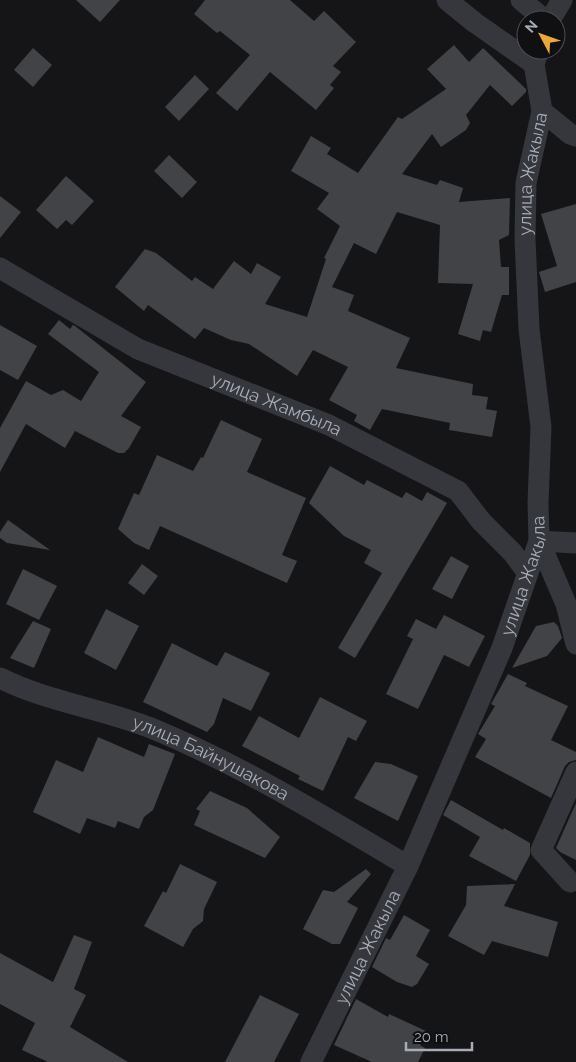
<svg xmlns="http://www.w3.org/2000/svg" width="576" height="1062" viewBox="0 0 576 1062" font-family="Raleway,sans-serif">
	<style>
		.building { fill: #414347 }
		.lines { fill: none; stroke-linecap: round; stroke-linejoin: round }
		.minor { stroke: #36373c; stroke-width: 21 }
		.labels { text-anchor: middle; stroke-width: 4.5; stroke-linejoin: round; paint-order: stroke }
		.street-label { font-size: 18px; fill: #a7adb6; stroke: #101012 }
	</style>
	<rect width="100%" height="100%" fill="#151517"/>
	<g class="building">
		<path d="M76 0H120L100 22Z"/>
		<path d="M205 0H290L314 21 324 11 356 42 333 66 341 72 330 85 334 88 316 110 270 72 237 111 216 93 250 55 220 31 217 33 194 14Z"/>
		<path d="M454 45 469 62 483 48 526 89V92L512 106 490 85 466 115 470 123 466 130 441 147 432 134 402 174 437 185 440 180 463 188 459 202 510 198 509 235 499 240 501 267H509V295H502L491 332 483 330 480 341 458 334 473 284 438 283 440 225 397 212 376 254 354 243 332 287 354 295 348 311 410 338 396 368 473 384 472 395 488 397 486 409 497 411 492 437 449 430 450 423 382 409 370 430 354 421 357 415 329 400 348 367 313 350 297 376 249 344 231 340 204 328 195 339 148 305 144 311 115 287 145 249 156 253 192 281 195 277 213 289 234 261 251 274 257 263 281 277 265 304 307 317 326 259 324 258 340 226 317 209 329 193 291 171 311 136 331 148 327 154 358 173 398 117 402 119 446 89 427 69Z"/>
		<path d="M33 48 52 65 33 87 14 70Z"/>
		<path d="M195 75 209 89 179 121 165 107Z"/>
		<path d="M169 155 197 182 182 198 154 171Z"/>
		<path d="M66 176 94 201 72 225 66 220 57 229 36 210Z"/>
		<path d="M0 196 21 212 0 238Z"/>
		<path d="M576 204V282L545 292 539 272 557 266 541 214Z"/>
		<path d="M59 320 70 329 73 325 75 326 146 382 121 416 141 427 129 448 124 453H118L75 431 65 448 26 424 0 472V428L26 381 51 395 63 390 81 401 99 372 48 334Z"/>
		<path d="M0 325 37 346 18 380 0 370Z"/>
		<path d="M221 420 262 439 247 472 306 498 282 555 297 561 287 583 160 526 149 550 134 543 118 529 134 493 139 495 157 455 193 471 201 457 203 458Z"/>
		<path d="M330 466 364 485 367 480 402 498 406 492 422 501 427 492 447 503 355 658 338 648 382 573 364 563 371 550 344 536 309 503Z"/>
		<path d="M8 520 50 550 7 543 0 538V532Z"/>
		<path d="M451 556 469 566 452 599 432 589Z"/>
		<path d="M142 564 158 576 144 595 128 583Z"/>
		<path d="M23 569 57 586 39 620 6 604Z"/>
		<path d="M106 609 139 626 116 670 84 653Z"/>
		<path d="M444 615 485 636 469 667 444 655 418 709 386 694 413 639 407 636 416 619 436 629Z"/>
		<path d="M33 621 51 629 34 668 10 658Z"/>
		<path d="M554 622 558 626 562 638 547 656 512 668 536 626Z"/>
		<path d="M172 643 217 666 225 652 270 673 251 711 223 698 214 724 207 732 143 702Z"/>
		<path d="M508 674 527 683 525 686 568 706 551 740 576 752V760L569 762 565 766 551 798 475 757 486 739 478 734 495 706 491 704Z"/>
		<path d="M320 697 367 721 356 741 348 737 323 791 298 779 300 776 242 746 259 716 299 738Z"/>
		<path d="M98 737 144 757 149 744 175 754 153 810 144 817 139 829 118 821 115 828 87 818 80 834 33 812 56 760 83 772Z"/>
		<path d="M375 762 391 764 418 776 398 821 354 798Z"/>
		<path d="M210 791 247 808 280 837 265 858 194 825 200 811 196 809Z"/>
		<path d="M451 800 503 830 504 828 530 843V855L516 881 469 856 480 837 443 815Z"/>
		<path d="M576 803V860L560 852 556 848Z"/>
		<path d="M180 864 217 882 204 909 203 921 193 929 183 947 144 926 163 891 166 893Z"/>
		<path d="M366 869 371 874 347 902 358 908 340 944H332L303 929 323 890 334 892Z"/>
		<path d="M515 884 504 906 558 922 548 957 492 941 484 955 448 936 466 905 467 886Z"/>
		<path d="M404 915 430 930 416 956 429 964 417 984 412 987 397 982 372 967 386 938 390 940Z"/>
		<path d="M74 935 92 942 74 989 86 995 70 1027 128 1062H48L22 1050 35 1023 0 1004V953L53 982Z"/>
		<path d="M260 995 299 1014 274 1062H225Z"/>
		<path d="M356 999 388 1017 389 1014 426 1031 420 1045 425 1048 418 1062H372L334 1045Z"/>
	</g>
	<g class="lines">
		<g class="minor">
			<path d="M447 0 474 22 534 64"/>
			<path d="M521 0 545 20"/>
			<path d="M550 20 562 0"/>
			<path d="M542 111 570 134 576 136"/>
			<path id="s1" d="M0 268 138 349 329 425 458 491 481 521 512 552 527 572"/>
			<path d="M576 543 539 541 566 604 576 644"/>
			<path id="s2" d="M0 678C48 702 101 708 151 728 241 765 325 817 408 866"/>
			<path d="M570 882 541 850 576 772"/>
			<path id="s3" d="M311 1062 408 866 502 648 539 541 538 503 541 427 529 329 525 239 526 183 542 111 534 64 539 50"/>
		</g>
	</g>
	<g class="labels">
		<g class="street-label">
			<text dy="6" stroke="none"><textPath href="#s3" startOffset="938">улица Жакыла</textPath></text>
			<text dy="6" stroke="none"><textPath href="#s1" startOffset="309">улица Жамбыла</textPath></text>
			<text dy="6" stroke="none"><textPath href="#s3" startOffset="532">улица Жакыла</textPath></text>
			<text dy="6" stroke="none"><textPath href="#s2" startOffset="226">улица Байнушакова</textPath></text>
			<text dy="6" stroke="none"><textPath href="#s3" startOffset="128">улица Жакыла</textPath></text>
		</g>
	</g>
	<g transform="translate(541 35) rotate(311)"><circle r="24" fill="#101012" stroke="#4c4f54"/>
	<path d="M0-4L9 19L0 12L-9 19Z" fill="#eaa83a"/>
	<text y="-8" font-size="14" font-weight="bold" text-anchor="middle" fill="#a7adb6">N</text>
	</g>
	<path d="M406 1042v8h66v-8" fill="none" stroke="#a7adb6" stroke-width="2.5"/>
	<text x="414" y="1042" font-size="15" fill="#a7adb6" stroke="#101012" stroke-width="4" paint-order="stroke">20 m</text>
</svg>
